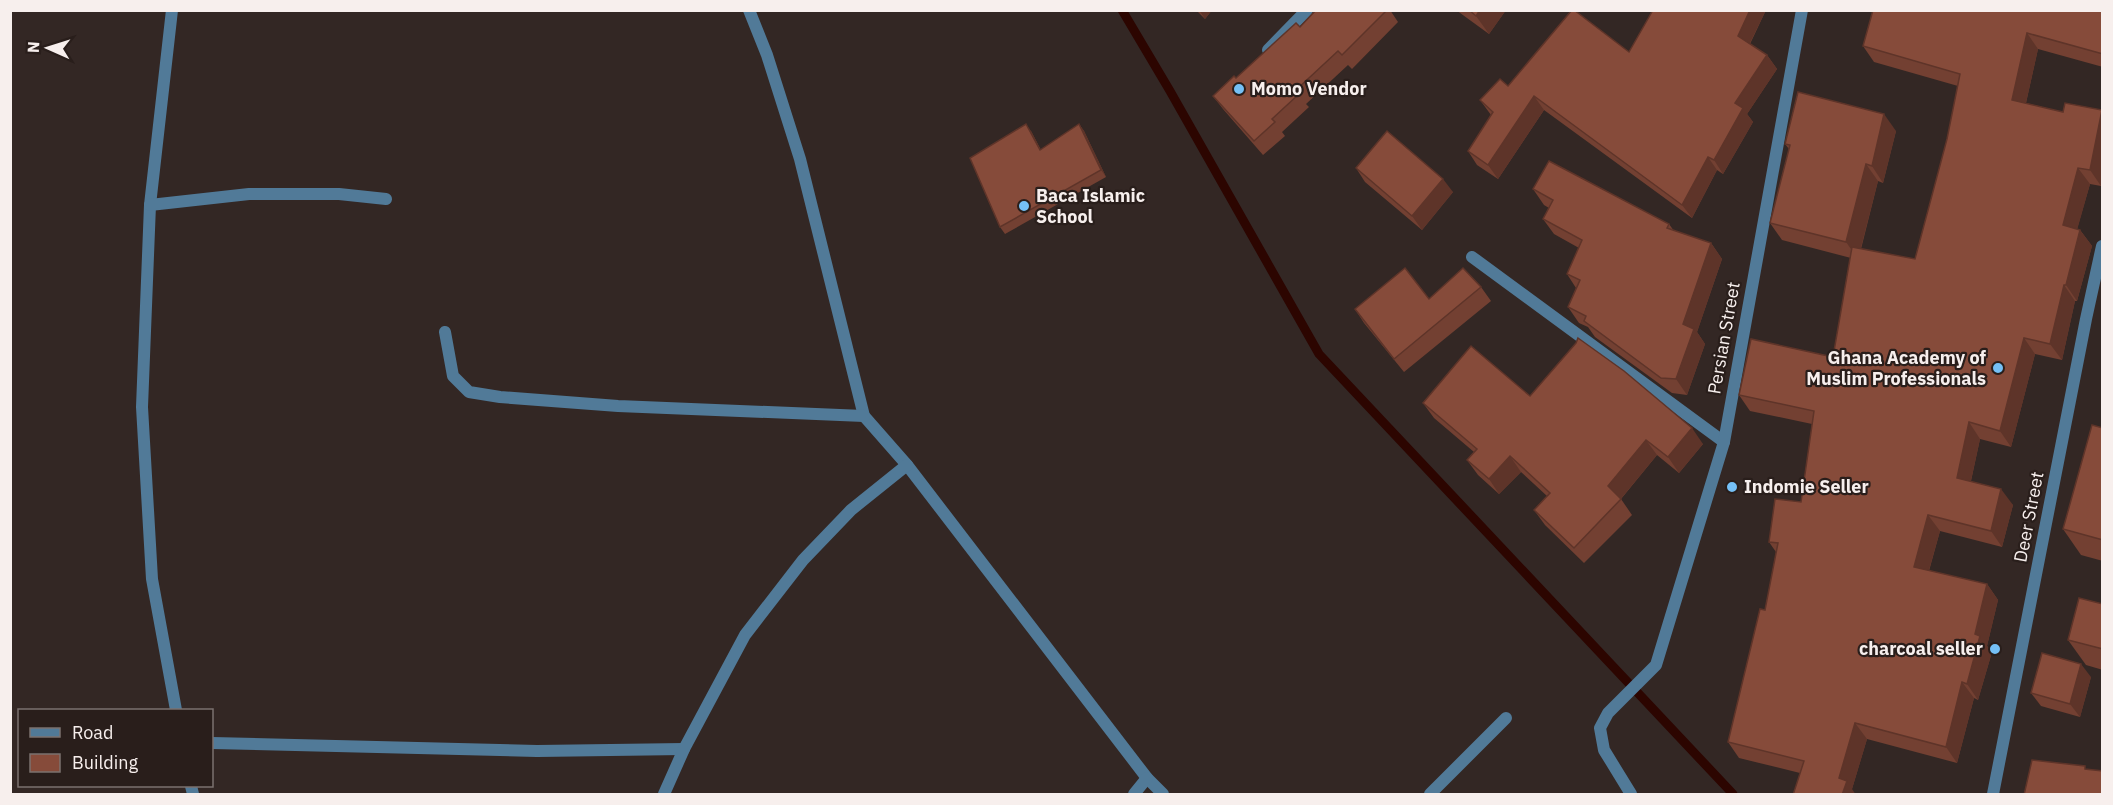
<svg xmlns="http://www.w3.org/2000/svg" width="2113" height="805" viewBox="0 0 2113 805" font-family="'IBM Plex Sans',sans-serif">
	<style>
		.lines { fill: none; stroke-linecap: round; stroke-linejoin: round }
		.stream { stroke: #2c0500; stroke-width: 9 }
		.street { stroke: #517a98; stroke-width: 12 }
		.wall { fill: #734032 }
		.shaded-wall { fill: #5e3429 }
		.building { fill: #864b3a; stroke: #5e3429; stroke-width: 1.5 }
		.poi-dot { fill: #75c0f6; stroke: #291e1b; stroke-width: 2 }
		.labels { text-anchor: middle; stroke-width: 4.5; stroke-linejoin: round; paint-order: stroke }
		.poi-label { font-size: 18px; font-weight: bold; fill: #f7efed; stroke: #291e1b; text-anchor: start }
		.street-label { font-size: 18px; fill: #f7efed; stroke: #291e1b }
	</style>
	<rect width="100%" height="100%" fill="#332724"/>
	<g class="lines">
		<path class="stream" d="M1122 10 1170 91 1319 354 1733 794"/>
		<g class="street">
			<path d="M172 10 150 205 142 407 152 579 176 710"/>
			<path d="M749 10 767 55 800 159 864 416 907 465 1147 778 1163 794"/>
			<path d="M1268 50 1307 10"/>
			<path d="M150 205 249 194H339L386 199"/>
			<path d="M1472 257 1724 442"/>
			<path d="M445 332 453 376 469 392 500 397 618 406 864 416"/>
			<path d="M212 743 537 751 684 749"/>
			<path d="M191 786 193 794"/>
			<path d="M664 794 684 749 745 635 803 560 851 510 907 465"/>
			<path d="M1134 794 1147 778"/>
			<path d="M1430 794 1506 718"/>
			<path d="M1631 794 1604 750 1600 728 1608 713 1656 665 1724 442 1802 10"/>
			<path d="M1993 794 2086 319 2102 246"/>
		</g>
	</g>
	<g class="wall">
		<path d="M1196 10H1212L1205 19Z"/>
		<path d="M1316 10H1390L1398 22 1352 69 1348 65 1306 104 1309 107 1282 132 1285 136 1263 155 1223 109 1213 96 1236 78 1300 27Z"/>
		<path d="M1456 10H1506L1489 34Z"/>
		<path d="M1653 10H1766L1750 44 1767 55 1777 69 1747 114 1753 122 1723 174 1717 170 1692 218 1544 110 1498 179 1477 165 1468 151 1491 115 1480 100 1508 86 1629 52Z"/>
		<path d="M2103 10V67L2038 49 2026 103 2063 112 2102 110 2103 111V180L2101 186 2090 184 2077 229 2080 230 2092 246 2077 301H2075L2062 360 2035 354 2011 447 1980 439 1971 481 2013 505 2002 547 1940 531 1929 571 1987 584 1998 600 1987 646 1992 652 1978 700 1974 698 1957 763 1867 739 1852 789 1800 773 1739 758 1728 742 1765 610 1776 552 1769 542 1801 502 1812 424 1750 411 1739 395 1833 357 1851 258 1782 240 1770 223 1789 149 1785 144 1896 131 1883 183 1878 181 1861 249 1915 259 1947 139 1958 86 1874 62 1863 46Z"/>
		<path d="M1079 124 1084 131 1106 177 1005 234 1000 227 1031 131 1041 150Z"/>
		<path d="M1356 168 1453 192 1422 230 1365 182Z"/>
		<path d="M1533 189 1669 224 1674 231 1711 243 1722 259 1697 332 1705 344 1687 395 1672 393 1595 337 1588 327 1579 323 1568 307 1576 288 1567 274 1579 248 1554 234 1543 219 1549 208 1544 205Z"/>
		<path d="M1481 287 1491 301 1404 372 1364 323 1355 309 1429 299Z"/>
		<path d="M1530 396 1703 444 1679 473 1657 455 1621 499 1632 515 1584 563 1545 525 1534 510 1547 496 1521 472 1499 494 1478 475 1467 460 1474 452 1434 418 1423 403Z"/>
		<path d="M2103 428V561L2081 555 2063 529Z"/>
		<path d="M2103 604V670L2086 665 2068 640Z"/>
		<path d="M2091 677 2080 717 2041 706 2031 693Z"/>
	</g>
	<g class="shaded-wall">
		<path d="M1199 10H1212L1205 19Z"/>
		<path d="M1480 10H1506L1489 34 1476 16Z"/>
		<path d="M1750 10H1766L1747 49 1738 36Z"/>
		<path d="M2027 33 2038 49 2023 116 2012 100Z"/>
		<path d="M1767 55 1777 69 1747 114 1753 122 1723 174 1714 160 1735 103Z"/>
		<path d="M1534 96 1544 110 1498 179 1488 165Z"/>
		<path d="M2102 110 2103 111V180L2101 186 2090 170Z"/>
		<path d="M1884 114 1896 131 1883 183 1872 166Z"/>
		<path d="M1026 124 1031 131 1045 158 1040 150Z"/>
		<path d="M1079 124 1084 131 1106 177 1101 170Z"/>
		<path d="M1708 157 1717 170 1692 218 1682 205Z"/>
		<path d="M1866 164 1878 181 1858 259 1846 242Z"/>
		<path d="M2078 168 2090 184 2074 241 2063 225Z"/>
		<path d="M1443 179 1453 192 1422 230 1412 216Z"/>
		<path d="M2080 230 2092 246 2077 301 2066 285Z"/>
		<path d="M1711 243 1722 259 1697 332 1705 344 1687 395 1676 379 1683 324Z"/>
		<path d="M2064 285 2075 301 2062 360 2050 344Z"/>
		<path d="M2024 338 2035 354 2011 447 2000 431Z"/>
		<path d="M1969 422 1980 439 1968 494 1957 478Z"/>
		<path d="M1692 428 1703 444 1679 473 1668 457Z"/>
		<path d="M1646 440 1657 455 1619 501 1608 486Z"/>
		<path d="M1510 456 1521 472 1499 494 1489 479Z"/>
		<path d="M2001 489 2013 505 2002 547 1991 531Z"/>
		<path d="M1928 515 1940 531 1925 584 1914 567Z"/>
		<path d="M1987 584 1998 600 1987 646 1992 652 1978 700 1967 684 1975 634Z"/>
		<path d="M2081 664 2091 677 2080 717 2070 704Z"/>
		<path d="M1962 682 1974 698 1957 763 1946 747Z"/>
		<path d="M1855 723 1867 739 1852 789 1856 795H1842L1839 778Z"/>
	</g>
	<g class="building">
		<path d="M1316 10H1387L1342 55 1338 51 1296 90 1299 94 1272 119 1275 122 1254 141 1213 96 1234 76 1236 78 1296 23 1300 27Z"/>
		<path d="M1469 10H1480L1476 16Z"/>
		<path d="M1572 10H1574L1629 52 1653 10H1750L1738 36 1767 55 1735 103 1743 108 1714 160 1708 157 1682 205 1534 96 1488 165 1468 151 1493 112 1480 100 1500 79 1508 86Z"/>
		<path d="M1873 10H2103V54L2027 33 2012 100 2063 112 2065 103 2102 110 2090 170 2078 168 2063 225 2080 230 2066 285H2064L2050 344 2024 338 2000 431 1969 422 1957 478 2001 489 1991 531 1928 515 1914 567 1987 584 1975 634 1980 636 1967 684 1962 682 1946 747 1855 723 1839 778 1847 781 1842 795H1793L1804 761 1728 742 1760 609 1765 610 1778 543 1769 542 1775 499 1801 502 1814 411 1739 395 1751 339 1833 357 1852 247 1915 259 1947 139 1960 74 1863 46Z"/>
		<path d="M1798 92 1884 114 1872 166 1866 164 1846 242 1770 223 1790 145 1785 144Z"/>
		<path d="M1026 124 1040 150 1079 124 1101 170 1000 227 970 158Z"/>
		<path d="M1387 131 1443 179 1412 216 1356 168Z"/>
		<path d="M1549 161 1669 224 1667 228 1711 243 1683 324 1694 329 1676 379 1661 378 1584 321 1586 316 1568 307 1580 280 1567 274 1582 240 1543 219 1553 200 1533 189Z"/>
		<path d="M1405 268 1429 299 1463 268 1481 287 1394 359 1355 309Z"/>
		<path d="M1578 338 1624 371 1692 428 1668 457 1646 440 1608 486 1621 499 1574 548 1534 510 1550 493 1510 456 1489 479 1467 460 1477 449 1423 403 1471 346 1530 396 1576 343Z"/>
		<path d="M2092 425 2103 428V540L2063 529Z"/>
		<path d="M2079 598 2103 604V649L2068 640Z"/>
		<path d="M2042 653 2081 664 2070 704 2031 693Z"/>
		<path d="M2032 760 2085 766V769L2103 771V795H2024Z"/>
	</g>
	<g class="poi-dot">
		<circle cx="1239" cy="89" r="6"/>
		<circle cx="1024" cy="206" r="6"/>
		<circle cx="1998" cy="368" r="6"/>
		<circle cx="1732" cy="487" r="6"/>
		<circle cx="1995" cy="649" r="6"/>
	</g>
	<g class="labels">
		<g class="poi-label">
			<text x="1251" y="95">Momo Vendor</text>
			<text x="1036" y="202">Baca Islamic<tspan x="1036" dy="21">School</tspan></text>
			<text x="1986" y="364" text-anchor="end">Ghana Academy of<tspan x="1986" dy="21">Muslim Professionals</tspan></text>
			<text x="1744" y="493">Indomie Seller</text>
			<text x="1983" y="655" text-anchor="end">charcoal seller</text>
		</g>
		<g class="street-label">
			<text transform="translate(1724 338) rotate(-80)" y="6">Persian Street</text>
			<text transform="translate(2029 517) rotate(-79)" y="6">Deer Street</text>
		</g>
	</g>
	<rect width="2113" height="805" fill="none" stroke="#f7efed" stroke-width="24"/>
	<rect x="18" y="709" width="195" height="78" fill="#291e1b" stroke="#7b726f" stroke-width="1.5"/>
	<rect x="30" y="728" width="30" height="9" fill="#517a98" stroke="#7b726f" stroke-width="1.5"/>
	<text x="72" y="739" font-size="18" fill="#f7efed">Road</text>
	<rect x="30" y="754" width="30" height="18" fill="#864b3a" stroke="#7b726f" stroke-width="1.5"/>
	<text x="72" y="769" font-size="18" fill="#f7efed">Building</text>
	<g transform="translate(48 48) rotate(273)" stroke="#291e1b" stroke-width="4.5" paint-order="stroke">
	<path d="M0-4.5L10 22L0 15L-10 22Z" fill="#f7efed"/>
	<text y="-9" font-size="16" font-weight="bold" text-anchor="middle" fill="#f7efed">N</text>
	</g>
</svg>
